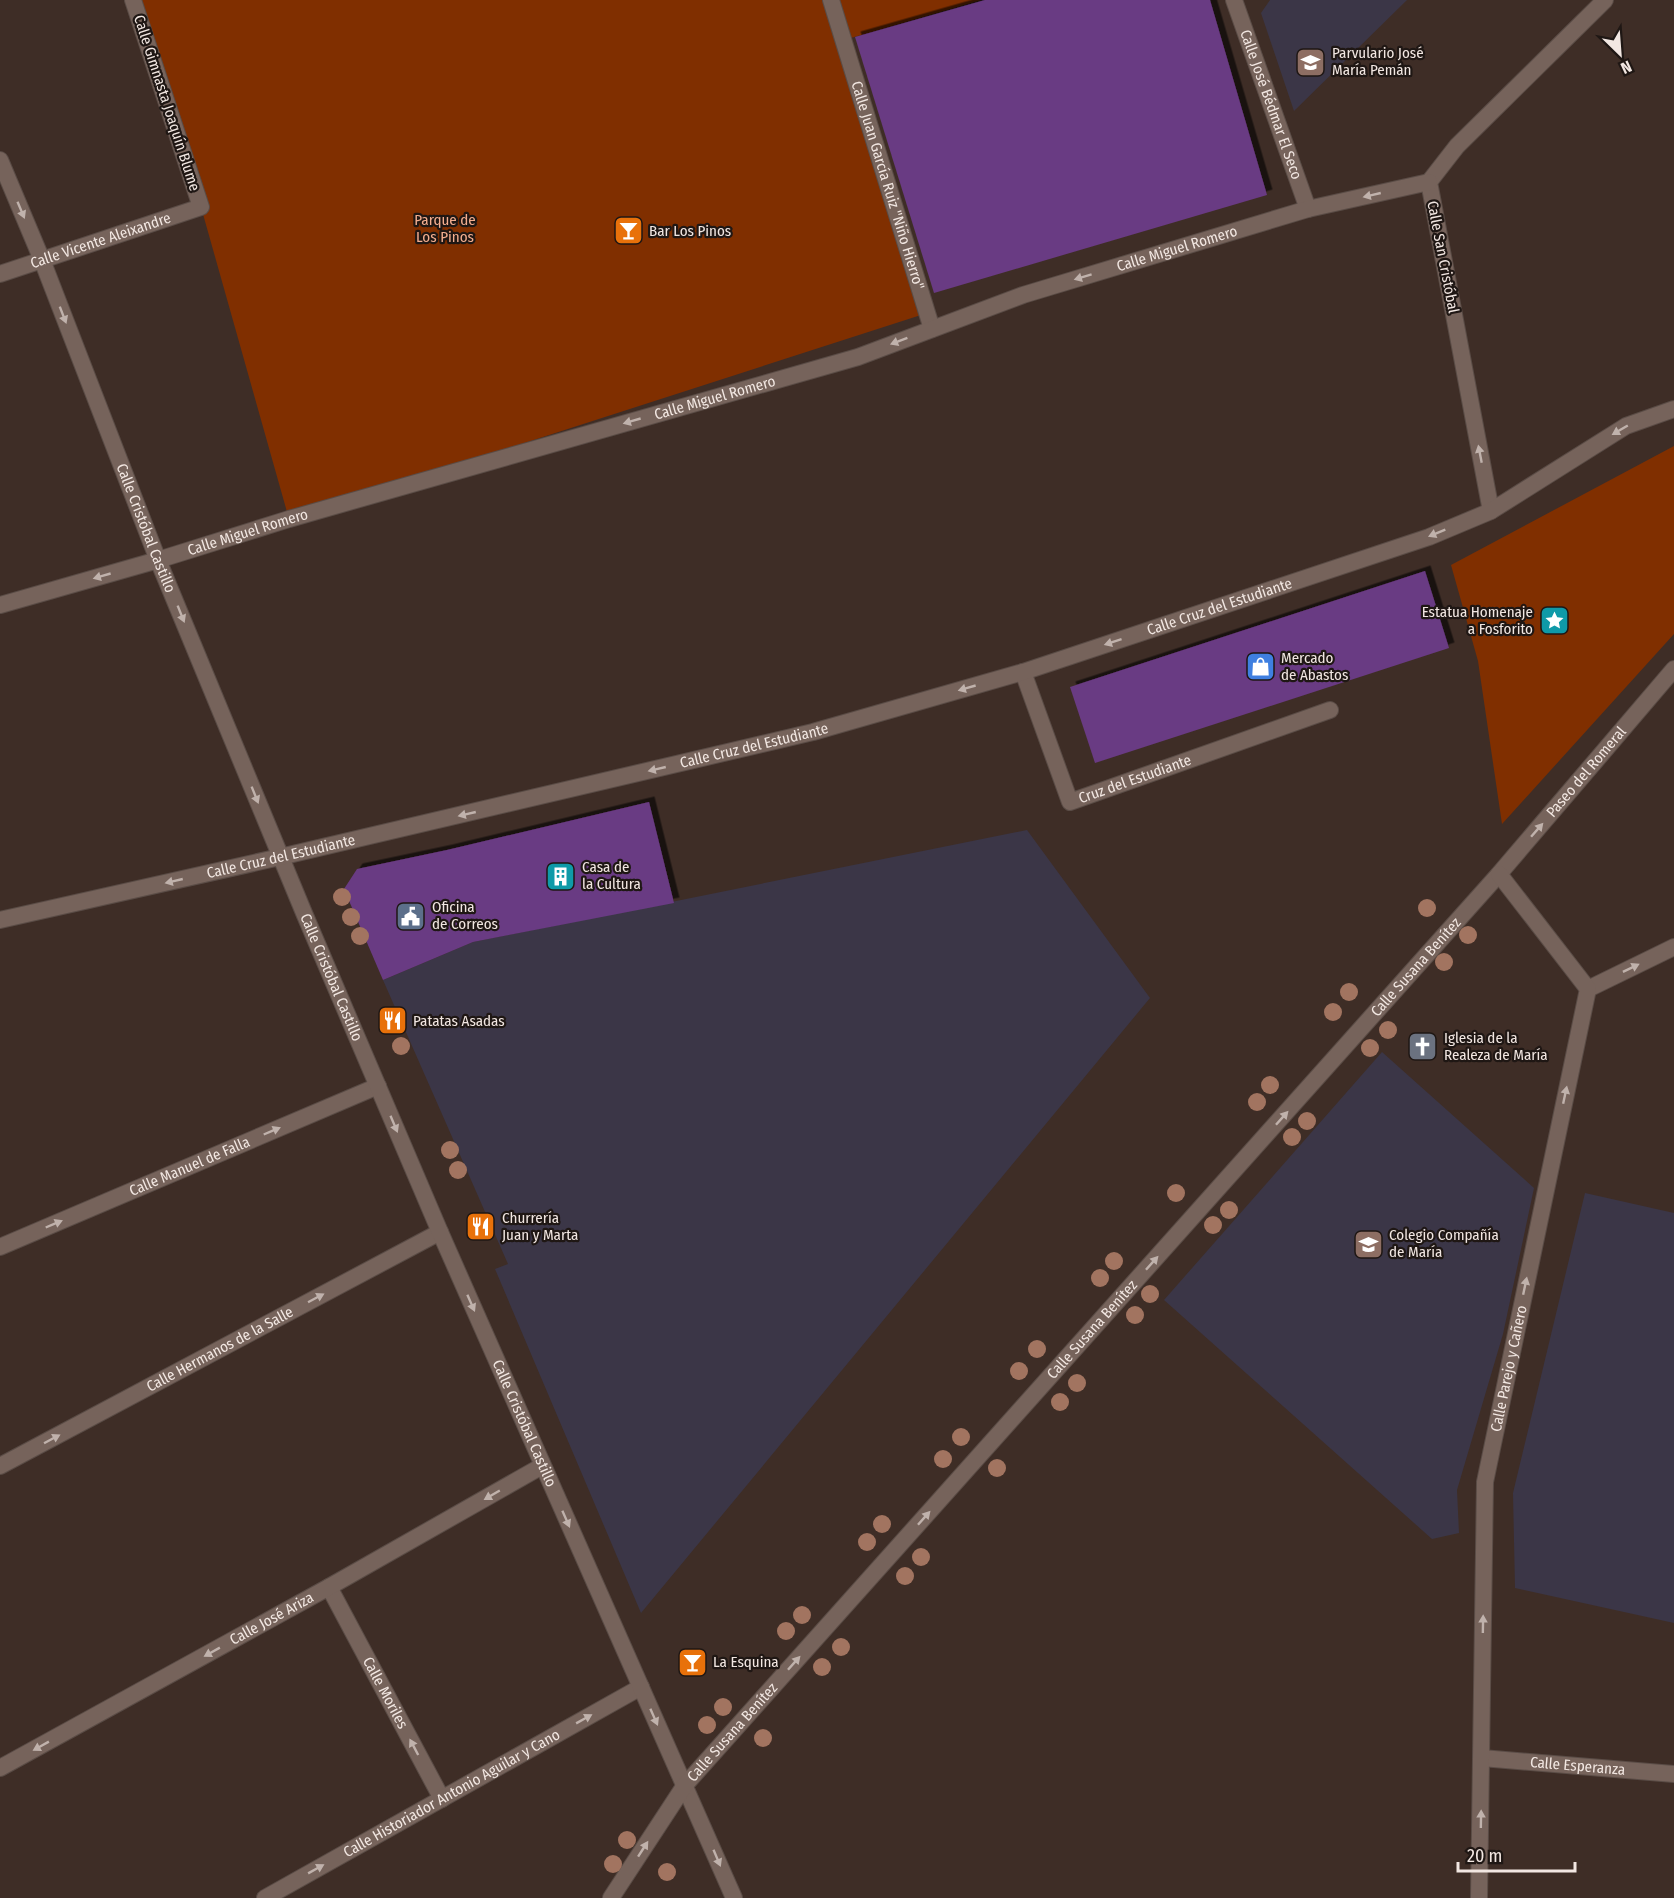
<svg xmlns="http://www.w3.org/2000/svg" width="1674" height="1898" viewBox="0 0 1674 1898" font-family="'Fira Sans Condensed',sans-serif">
	<style>
		.education { fill: #3b3647 }
		.green { fill: #802f00 }
		.building { fill: #693a83; filter: url(#shadow) }
		.lines { fill: none; stroke-linecap: round; stroke-linejoin: round }
		.pedestrian-casing { stroke: #5a4c46; stroke-width: 18 }
		.minor-casing { stroke: #5a4c46; stroke-width: 18 }
		.tertiary-casing { stroke: #5a4c46; stroke-width: 18 }
		.pedestrian { stroke: #76635b; stroke-width: 16 }
		.minor { stroke: #76635b; stroke-width: 16 }
		.tertiary { stroke: #76635b; stroke-width: 16 }
		.tree { fill: #a27460 }
		.oneway { fill: #c0b2ac }
		.labels { text-anchor: middle; stroke-width: 4.5; stroke-linejoin: round; paint-order: stroke }
		.poi-label { font-size: 15px; fill: #f2e7e2; stroke: #1f1714; text-anchor: start }
		.street-label { font-size: 15px; fill: #f2e7e2; stroke: #1f1714 }
		.park-label { font-size: 15px; fill: #f4ae8f; stroke: #1f1714 }
	</style>
	<defs>
		<filter id="shadow"><feDropShadow dx="5.5" dy="-5.5" stdDeviation="0" flood-color="#0009"/></filter>
	</defs>
	<rect width="100%" height="100%" fill="#3e2d26"/>
	<g class="education">
		<path d="M1270 0H1407L1294 111 1261 13Z"/>
		<path d="M1027 830 1150 998 641 1613 495 1269 508 1264 383 980 473 942Z"/>
		<path d="M1382 1052 1534 1188 1503 1334 1457 1490 1459 1533 1432 1539 1164 1300Z"/>
		<path d="M1585 1193 1674 1213V1623L1515 1588 1513 1493Z"/>
	</g>
	<g class="green">
		<path d="M133 0H981L844 40 921 315 289 519 201 207Z"/>
		<path d="M1674 446V634L1502 824 1478 661 1451 565Z"/>
	</g>
	<g class="building">
		<path d="M985 0H1210L1267 195 934 293 855 37Z"/>
		<path d="M1425 571 1449 648 1095 763 1070 687Z"/>
		<path d="M649 802 674 903 473 942 383 980 344 889 357 869 447 850Z"/>
	</g>
	<g class="lines">
		<defs>
			<g id="pedestrian">
				<path id="s1" d="M831 0 932 329"/>
			</g>
			<g id="minor">
				<path id="s2" d="M1234 0 1308 209"/>
				<path id="s3" d="M0 274 201 207 133 0"/>
				<path d="M0 605 158 560"/>
				<path id="s4" d="M1023 672 1070 802 1330 710"/>
				<path d="M1588 989 1674 947"/>
				<path id="s5" d="M0 1247 378 1086"/>
				<path id="s6" d="M0 1466 440 1232"/>
				<path id="s7" d="M329 1587 442 1799"/>
				<path id="s8" d="M1482 1758 1674 1774"/>
				<path id="s9" d="M265 1898 641 1687"/>
			</g>
			<g id="tertiary">
				<path id="s10" d="M0 160 42 260 158 560 304 913 440 1232 734 1898"/>
				<path d="M1491 511 1429 182 1457 146 1605 0"/>
				<path id="s11" d="M158 560 289 519 858 357 1023 295 1308 209 1429 182"/>
				<path id="s12" d="M0 920 280 857 813 732 1023 672 1429 537 1491 511 1626 426 1674 409"/>
				<path id="s13" d="M0 1768 329 1587 542 1466"/>
				<path id="s14" d="M611 1898 685 1785 1499 874 1674 669"/>
				<path id="s15" d="M1479 1898 1485 1482 1588 989 1499 874"/>
			</g>
		</defs>
		<use href="#pedestrian" class="pedestrian-casing"/>
		<use href="#minor" class="minor-casing"/>
		<use href="#tertiary" class="tertiary-casing"/>
		<use href="#pedestrian" class="pedestrian"/>
		<use href="#minor" class="minor"/>
		<use href="#tertiary" class="tertiary"/>
	</g>
	<g class="tree">
		<circle cx="342" cy="897" r="9"/>
		<circle cx="1427" cy="908" r="9"/>
		<circle cx="351" cy="917" r="9"/>
		<circle cx="1468" cy="935" r="9"/>
		<circle cx="360" cy="936" r="9"/>
		<circle cx="1444" cy="962" r="9"/>
		<circle cx="1349" cy="992" r="9"/>
		<circle cx="1333" cy="1012" r="9"/>
		<circle cx="1388" cy="1030" r="9"/>
		<circle cx="401" cy="1046" r="9"/>
		<circle cx="1370" cy="1048" r="9"/>
		<circle cx="1270" cy="1085" r="9"/>
		<circle cx="1257" cy="1102" r="9"/>
		<circle cx="1307" cy="1121" r="9"/>
		<circle cx="1292" cy="1137" r="9"/>
		<circle cx="450" cy="1150" r="9"/>
		<circle cx="458" cy="1170" r="9"/>
		<circle cx="1176" cy="1193" r="9"/>
		<circle cx="1229" cy="1210" r="9"/>
		<circle cx="1213" cy="1225" r="9"/>
		<circle cx="1114" cy="1261" r="9"/>
		<circle cx="1100" cy="1278" r="9"/>
		<circle cx="1150" cy="1294" r="9"/>
		<circle cx="1135" cy="1315" r="9"/>
		<circle cx="1037" cy="1349" r="9"/>
		<circle cx="1019" cy="1371" r="9"/>
		<circle cx="1077" cy="1383" r="9"/>
		<circle cx="1060" cy="1402" r="9"/>
		<circle cx="961" cy="1437" r="9"/>
		<circle cx="943" cy="1459" r="9"/>
		<circle cx="997" cy="1468" r="9"/>
		<circle cx="882" cy="1524" r="9"/>
		<circle cx="867" cy="1542" r="9"/>
		<circle cx="921" cy="1557" r="9"/>
		<circle cx="905" cy="1576" r="9"/>
		<circle cx="802" cy="1615" r="9"/>
		<circle cx="786" cy="1631" r="9"/>
		<circle cx="841" cy="1647" r="9"/>
		<circle cx="822" cy="1667" r="9"/>
		<circle cx="723" cy="1707" r="9"/>
		<circle cx="707" cy="1725" r="9"/>
		<circle cx="763" cy="1738" r="9"/>
		<circle cx="627" cy="1840" r="9"/>
		<circle cx="613" cy="1864" r="9"/>
		<circle cx="667" cy="1872" r="9"/>
	</g>
	<defs><path id="oneway-solid" d="M-6-.8H1V-3.2L6.5 0L1 3.2V.8H-6Z" transform="scale(1.5)"/></defs>
	<g class="oneway">
		<use href="#oneway-solid" transform="translate(1372 195) rotate(167)"/>
		<use href="#oneway-solid" transform="translate(21 210) rotate(67)"/>
		<use href="#oneway-solid" transform="translate(1083 277) rotate(163)"/>
		<use href="#oneway-solid" transform="translate(63 315) rotate(69)"/>
		<use href="#oneway-solid" transform="translate(899 341) rotate(159)"/>
		<use href="#oneway-solid" transform="translate(632 421) rotate(164)"/>
		<use href="#oneway-solid" transform="translate(1620 430) rotate(150)"/>
		<use href="#oneway-solid" transform="translate(1480 454) rotate(-101)"/>
		<use href="#oneway-solid" transform="translate(1437 533) rotate(158)"/>
		<use href="#oneway-solid" transform="translate(102 576) rotate(164)"/>
		<use href="#oneway-solid" transform="translate(181 614) rotate(68)"/>
		<use href="#oneway-solid" transform="translate(1113 642) rotate(162)"/>
		<use href="#oneway-solid" transform="translate(967 688) rotate(164)"/>
		<use href="#oneway-solid" transform="translate(657 769) rotate(167)"/>
		<use href="#oneway-solid" transform="translate(255 795) rotate(68)"/>
		<use href="#oneway-solid" transform="translate(467 814) rotate(167)"/>
		<use href="#oneway-solid" transform="translate(1537 830) rotate(-49)"/>
		<use href="#oneway-solid" transform="translate(174 881) rotate(167)"/>
		<use href="#oneway-solid" transform="translate(1631 968) rotate(-26)"/>
		<use href="#oneway-solid" transform="translate(1565 1095) rotate(-78)"/>
		<use href="#oneway-solid" transform="translate(1282 1118) rotate(-48)"/>
		<use href="#oneway-solid" transform="translate(394 1124) rotate(67)"/>
		<use href="#oneway-solid" transform="translate(272 1131) rotate(-23)"/>
		<use href="#oneway-solid" transform="translate(54 1224) rotate(-23)"/>
		<use href="#oneway-solid" transform="translate(1152 1263) rotate(-48)"/>
		<use href="#oneway-solid" transform="translate(1525 1286) rotate(-78)"/>
		<use href="#oneway-solid" transform="translate(316 1298) rotate(-28)"/>
		<use href="#oneway-solid" transform="translate(471 1303) rotate(66)"/>
		<use href="#oneway-solid" transform="translate(52 1439) rotate(-28)"/>
		<use href="#oneway-solid" transform="translate(492 1495) rotate(150)"/>
		<use href="#oneway-solid" transform="translate(924 1518) rotate(-48)"/>
		<use href="#oneway-solid" transform="translate(566 1519) rotate(66)"/>
		<use href="#oneway-solid" transform="translate(1483 1624) rotate(-89)"/>
		<use href="#oneway-solid" transform="translate(212 1652) rotate(151)"/>
		<use href="#oneway-solid" transform="translate(794 1663) rotate(-48)"/>
		<use href="#oneway-solid" transform="translate(654 1717) rotate(66)"/>
		<use href="#oneway-solid" transform="translate(584 1719) rotate(-29)"/>
		<use href="#oneway-solid" transform="translate(41 1746) rotate(151)"/>
		<use href="#oneway-solid" transform="translate(414 1747) rotate(-118)"/>
		<use href="#oneway-solid" transform="translate(1481 1819) rotate(-89)"/>
		<use href="#oneway-solid" transform="translate(643 1849) rotate(-57)"/>
		<use href="#oneway-solid" transform="translate(717 1858) rotate(67)"/>
		<use href="#oneway-solid" transform="translate(316 1869) rotate(-29)"/>
	</g>
	<defs>
		<symbol id="school-square" viewBox="-11 -11 22 22"><rect x="-9" y="-9" width="18" height="18" rx="4" fill="#8d6e63" stroke="#1f1714"/><path d="M0-5L7-2L0 1L-7-2ZM-4 1L0 2.5L4 1V4Q0 6-4 4Z" fill="#fff"/></symbol>
		<symbol id="bar-square" viewBox="-11 -11 22 22"><rect x="-9" y="-9" width="18" height="18" rx="4" fill="#e8710a" stroke="#1f1714"/><path d="M-6-5H6L.8 .8V4.5H3.5V6h-7V4.5H-.8V.8Z" fill="#fff"/></symbol>
		<symbol id="sight-square" viewBox="-11 -11 22 22"><rect x="-9" y="-9" width="18" height="18" rx="4" fill="#0f9aa8" stroke="#1f1714"/><path d="M0-6L1.8-2.2L6-1.7L2.9 1.2L3.7 5.4L0 3.3L-3.7 5.4L-2.9 1.2L-6-1.7L-1.8-2.2Z" fill="#fff"/></symbol>
		<symbol id="shop-square" viewBox="-11 -11 22 22"><rect x="-9" y="-9" width="18" height="18" rx="4" fill="#3f7fe0" stroke="#1f1714"/><path d="M-5-2.5h2.3a2.7 3.5 0 0 1 5.4 0H5L5.5 6h-11ZM-1.5-2.5h3a1.5 2.3 0 0 0-3 0Z" fill="#fff"/></symbol>
		<symbol id="building-square" viewBox="-11 -11 22 22"><rect x="-9" y="-9" width="18" height="18" rx="4" fill="#0f9aa8" stroke="#1f1714"/><path d="M-4-6H4V6H1V3H-1V6H-4ZM-2.5-4.3h1.7v1.8h-1.7ZM.8-4.3h1.7v1.8H.8ZM-2.5-1h1.7V.8h-1.7ZM.8-1h1.7V.8H.8Z" fill="#fff"/></symbol>
		<symbol id="civic-square" viewBox="-11 -11 22 22"><rect x="-9" y="-9" width="18" height="18" rx="4" fill="#5c6f8a" stroke="#1f1714"/><path d="M-.6-6.5H3V-4.5H.6V-3L4-1V1h2V6H-6V1h2V-1L-.6-3ZM-1.2 2.5V6h2.4V2.5Z" fill="#fff"/></symbol>
		<symbol id="restaurant-square" viewBox="-11 -11 22 22"><rect x="-9" y="-9" width="18" height="18" rx="4" fill="#e8710a" stroke="#1f1714"/><path d="M-5-6h1v4h1v-4h1v4h1v-4h1v5L-1.5 .5V6h-2V.5L-5-1ZM5-6V6H3V1.5H1.5Q1.5-4 5-6Z" fill="#fff"/></symbol>
		<symbol id="church-square" viewBox="-11 -11 22 22"><rect x="-9" y="-9" width="18" height="18" rx="4" fill="#6b7280" stroke="#1f1714"/><path d="M-1.2-6h2.4v3.5h3.3v2.4h-3.3V6h-2.4V-.1h-3.3v-2.4h3.3Z" fill="#fff"/></symbol>
	</defs>
	<g fill-rule="evenodd">
		<use href="#school-square" x="1294" y="46" width="33" height="33"/>
		<use href="#bar-square" x="612" y="214" width="33" height="33"/>
		<use href="#sight-square" x="1538" y="604" width="33" height="33"/>
		<use href="#shop-square" x="1244" y="650" width="33" height="33"/>
		<use href="#building-square" x="544" y="860" width="33" height="33"/>
		<use href="#civic-square" x="394" y="900" width="33" height="33"/>
		<use href="#restaurant-square" x="376" y="1004" width="33" height="33"/>
		<use href="#church-square" x="1406" y="1030" width="33" height="33"/>
		<use href="#restaurant-square" x="464" y="1210" width="33" height="33"/>
		<use href="#school-square" x="1352" y="1228" width="33" height="33"/>
		<use href="#bar-square" x="676" y="1646" width="33" height="33"/>
	</g>
	<g class="labels">
		<g class="poi-label">
			<text x="1332" y="58">Parvulario José<tspan x="1332" dy="17">María Pemán</tspan></text>
			<text x="649" y="236">Bar Los Pinos</text>
			<text x="1533" y="617" text-anchor="end">Estatua Homenaje<tspan x="1533" dy="17">a Fosforito</tspan></text>
			<text x="1281" y="663">Mercado<tspan x="1281" dy="17">de Abastos</tspan></text>
			<text x="582" y="872">Casa de<tspan x="582" dy="17">la Cultura</tspan></text>
			<text x="432" y="912">Oficina<tspan x="432" dy="17">de Correos</tspan></text>
			<text x="413" y="1026">Patatas Asadas</text>
			<text x="1444" y="1043">Iglesia de la<tspan x="1444" dy="17">Realeza de María</tspan></text>
			<text x="502" y="1223">Churrería<tspan x="502" dy="17">Juan y Marta</tspan></text>
			<text x="1389" y="1240">Colegio Compañía<tspan x="1389" dy="17">de María</tspan></text>
			<text x="713" y="1667">La Esquina</text>
		</g>
		<g class="street-label">
			<text transform="translate(167 103) rotate(72)" y="5">Calle Gimnasta Joaquín Blume</text>
			<text dy="5" stroke="none"><textPath href="#s2" startOffset="111">Calle José Bédmar El Seco</textPath></text>
			<text dy="5" stroke="none"><textPath href="#s1" startOffset="194">Calle Juan García Ruiz "Niño Hierro"</textPath></text>
			<text dy="5" stroke="none"><textPath href="#s3" startOffset="106">Calle Vicente Aleixandre</textPath></text>
			<text dy="5" stroke="none"><textPath href="#s11" startOffset="1066">Calle Miguel Romero</textPath></text>
			<text transform="translate(1443 257) rotate(79)" y="5">Calle San Cristóbal</text>
			<text dy="5" stroke="none"><textPath href="#s11" startOffset="580">Calle Miguel Romero</textPath></text>
			<text dy="5" stroke="none"><textPath href="#s10" startOffset="396">Calle Cristóbal Castillo</textPath></text>
			<text dy="5" stroke="none"><textPath href="#s11" startOffset="94">Calle Miguel Romero</textPath></text>
			<text dy="5" stroke="none"><textPath href="#s12" startOffset="1260">Calle Cruz del Estudiante</textPath></text>
			<text dy="5" stroke="none"><textPath href="#s12" startOffset="774">Calle Cruz del Estudiante</textPath></text>
			<text dy="5" stroke="none"><textPath href="#s14" startOffset="1491">Paseo del Romeral</textPath></text>
			<text dy="5" stroke="none"><textPath href="#s4" startOffset="207">Cruz del Estudiante</textPath></text>
			<text dy="5" stroke="none"><textPath href="#s12" startOffset="288">Calle Cruz del Estudiante</textPath></text>
			<text dy="5" stroke="none"><textPath href="#s14" startOffset="1232">Calle Susana Benítez</textPath></text>
			<text dy="5" stroke="none"><textPath href="#s10" startOffset="882">Calle Cristóbal Castillo</textPath></text>
			<text dy="5" stroke="none"><textPath href="#s5" startOffset="206">Calle Manuel de Falla</textPath></text>
			<text dy="5" stroke="none"><textPath href="#s14" startOffset="746">Calle Susana Benítez</textPath></text>
			<text dy="5" stroke="none"><textPath href="#s6" startOffset="249">Calle Hermanos de la Salle</textPath></text>
			<text dy="5" stroke="none"><textPath href="#s15" startOffset="532">Calle Parejo y Cañero</textPath></text>
			<text dy="5" stroke="none"><textPath href="#s10" startOffset="1368">Calle Cristóbal Castillo</textPath></text>
			<text dy="5" stroke="none"><textPath href="#s13" startOffset="310">Calle José Ariza</textPath></text>
			<text dy="5" stroke="none"><textPath href="#s7" startOffset="120">Calle Moriles</textPath></text>
			<text dy="5" stroke="none"><textPath href="#s14" startOffset="206">Calle Susana Benítez</textPath></text>
			<text dy="5" stroke="none"><textPath href="#s8" startOffset="96">Calle Esperanza</textPath></text>
			<text dy="5" stroke="none"><textPath href="#s9" startOffset="214">Calle Historiador Antonio Aguilar y Cano</textPath></text>
		</g>
		<g class="park-label">
			<text x="445" y="225">Parque de<tspan x="445" dy="17">Los Pinos</tspan></text>
		</g>
	</g>
	<g transform="translate(1620 54) rotate(155)" stroke="#1f1714" stroke-width="4.5" paint-order="stroke">
	<path d="M0-4.5L10 22L0 15L-10 22Z" fill="#f2e7e2"/>
	<text y="-9" font-size="16" font-weight="bold" text-anchor="middle" fill="#f2e7e2">N</text>
	</g>
	<path d="M1458 1862v9h117v-9" fill="none" stroke="#f2e7e2" stroke-width="3"/>
	<text x="1467" y="1862" font-size="18" fill="#f2e7e2" stroke="#1f1714" stroke-width="4.5" paint-order="stroke">20 m</text>
</svg>
